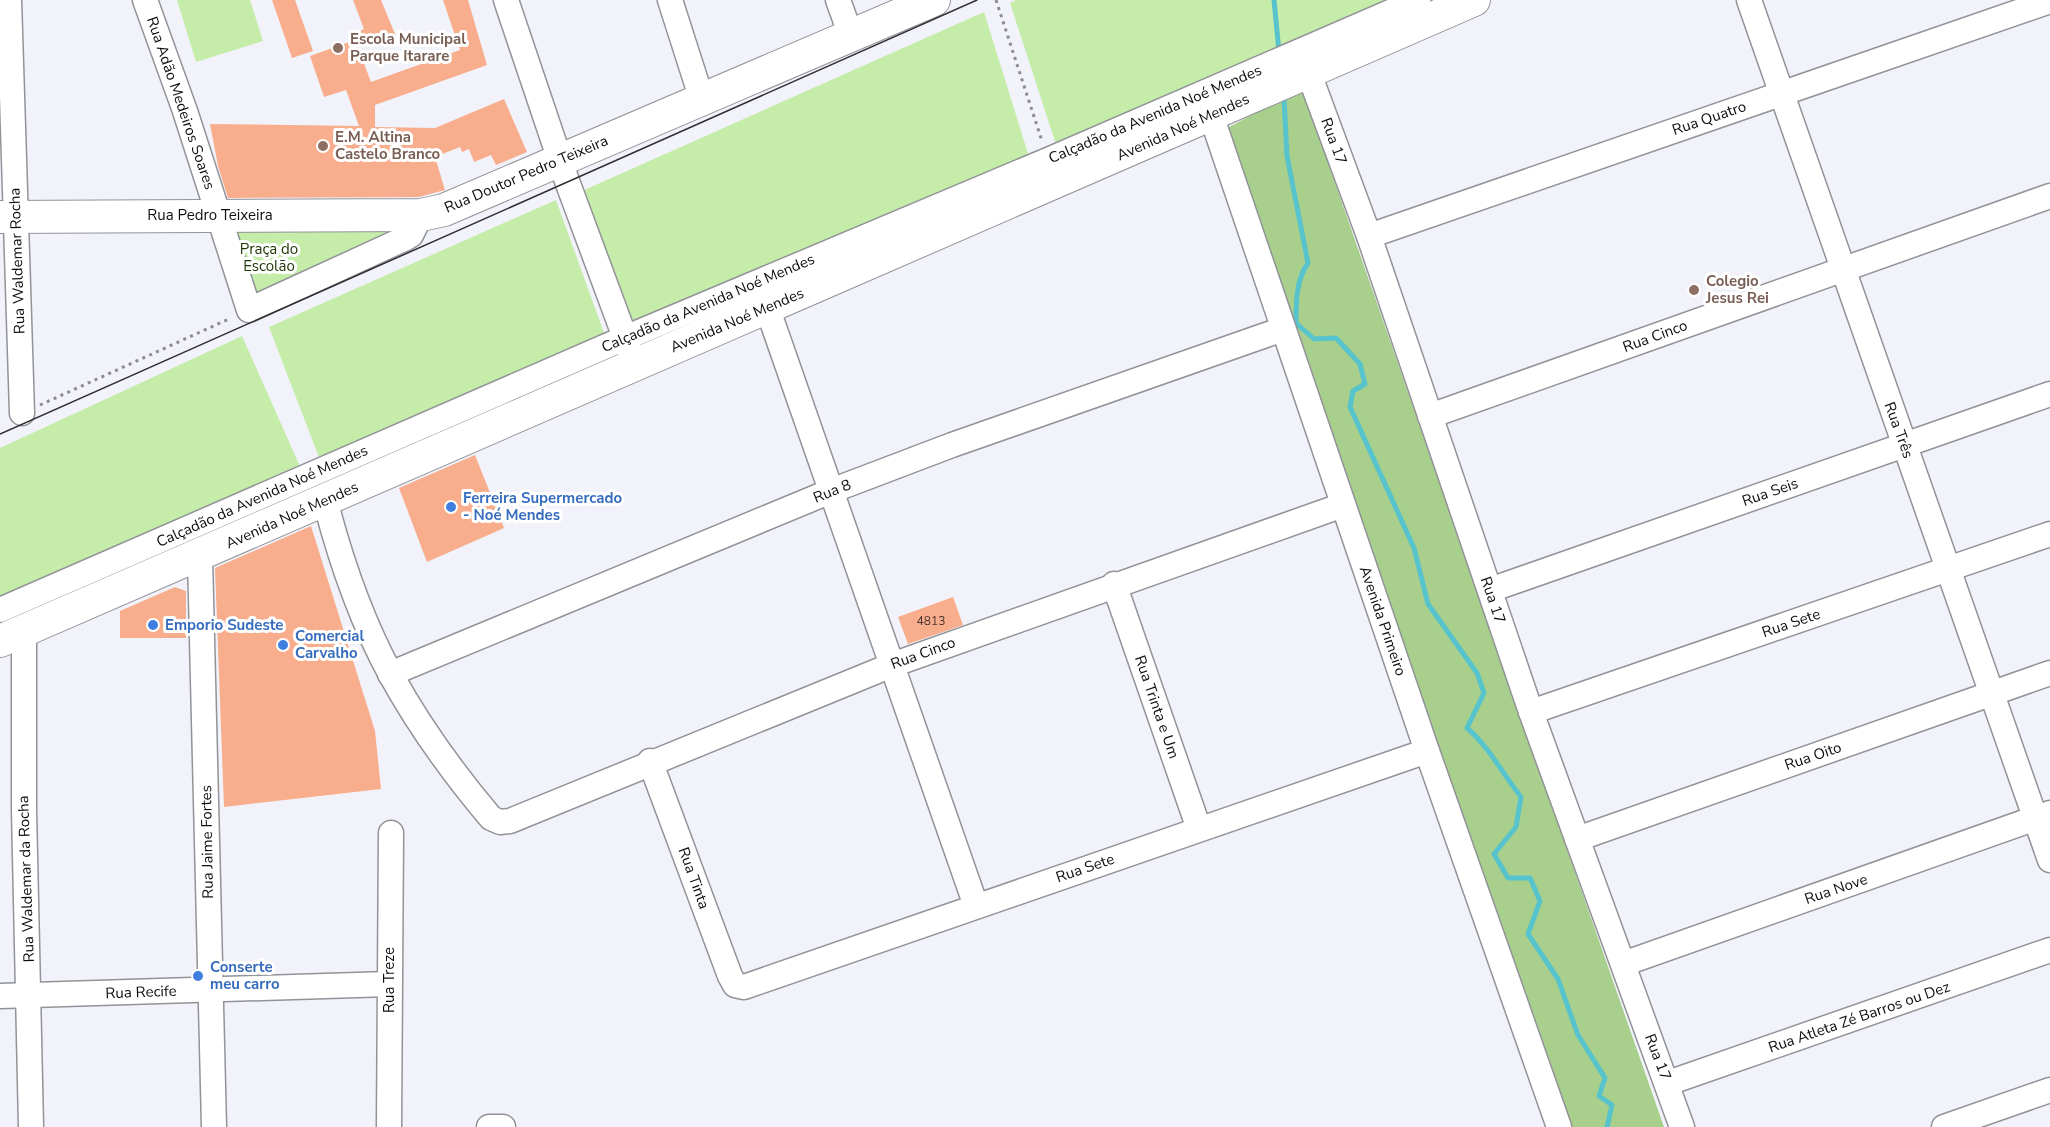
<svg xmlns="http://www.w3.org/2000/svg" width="2050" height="1127" viewBox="0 0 2050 1127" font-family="'Nunito Sans',sans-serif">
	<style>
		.green { fill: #c5eca9 }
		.forest { fill: #a8cf8c }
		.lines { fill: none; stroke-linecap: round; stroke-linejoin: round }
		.stream { stroke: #57c3cc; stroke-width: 5 }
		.building { fill: #f8ad8c }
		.minor-casing { stroke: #929399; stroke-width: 27 }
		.major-casing { stroke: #929399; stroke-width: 34 }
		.path { stroke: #8b8b91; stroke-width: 3; stroke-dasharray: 3 4.5; stroke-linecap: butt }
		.minor { stroke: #fff; stroke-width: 24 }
		.major { stroke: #fff; stroke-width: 32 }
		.tram { stroke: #2e2e32; stroke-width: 1.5 }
		.education-dot { fill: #8d6e63; stroke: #fff; stroke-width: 2 }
		.shop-dot { fill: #3f7fe0; stroke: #fff; stroke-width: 2 }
		.labels { text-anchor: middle; stroke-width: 6; stroke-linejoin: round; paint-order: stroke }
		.number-label { font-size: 12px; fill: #48352f }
		.education-label { font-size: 15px; font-weight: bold; fill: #785e54; stroke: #fff; text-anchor: start }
		.street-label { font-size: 15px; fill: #0d0d10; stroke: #fff }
		.park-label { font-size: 15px; fill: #1e3505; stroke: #fff }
		.shop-label { font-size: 15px; font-weight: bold; fill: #366cbe; stroke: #fff; text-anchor: start }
	</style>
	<rect width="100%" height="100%" fill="#f2f3fa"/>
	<g class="green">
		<path d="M177 0H250L263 41 196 62Z"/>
		<path d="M1016 0H1430L1061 160 1010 3Z"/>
		<path d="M984 12 1034 173 638 348 582 191Z"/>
		<path d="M556 200 612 355 328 481 269 327Z"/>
		<path d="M231 230H396L254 293Z"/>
		<path d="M242 336 310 489 0 624V448Z"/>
	</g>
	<path class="forest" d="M1302 88C1423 435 1543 781 1664 1127H1566L1220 132Z"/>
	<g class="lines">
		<g class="stream">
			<path d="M1274 0 1279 52"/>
			<path d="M1284 98 1287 156 1308 263C1296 280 1296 302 1296 323L1314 339 1336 338 1360 364 1365 384 1353 391 1350 407 1414 548 1428 604 1477 673 1484 693 1467 728C1489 747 1503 774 1521 797L1516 827 1494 854 1508 878H1530L1540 901 1528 934 1558 979 1578 1035 1605 1078 1599 1096 1612 1105 1607 1127"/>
		</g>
	</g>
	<g class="building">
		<path d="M272 0H295L313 51 292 58Z"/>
		<path d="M353 0H381L395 34 362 47 356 33 364 29Z"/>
		<path d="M443 0H468L487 65 375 105V127L435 128 504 99 527 152 496 165 491 155 474 162 469 149 462 152 460 147 435 157 445 190 419 197 228 198 218 166 210 124 359 126 346 90 324 97 310 56 355 40 371 82 460 50Z"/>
		<path d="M475 455 504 528 427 562 399 488Z"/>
		<path d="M311 526 375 731 381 789 224 807 215 568Z"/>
		<path d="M175 587 186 591V638H120V611Z"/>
		<path d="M953 597 963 625 908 644 898 617Z"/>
	</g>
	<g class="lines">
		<defs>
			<g id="minor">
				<path d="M9 0 22 413"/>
				<path d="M145 0 185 111 249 310 406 238 411 235 421 215"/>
				<path d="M506 0 567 181 630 351"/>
				<path d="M670 0 702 100"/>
				<path d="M838 0 851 36"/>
				<path d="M1749 0 2050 860"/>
				<path d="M1308 71 1369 236 1531 712 1682 1127"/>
				<path d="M1211 115 1427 751 1559 1127"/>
				<path d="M1369 236 2050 1"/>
				<path d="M767 307 976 906"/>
				<path d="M1430 416 2050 196"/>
				<path d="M325 500C340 558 362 622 391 675 419 726 453 773 491 818L500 822 510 821 892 665 1343 505"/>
				<path d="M200 557 214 1127"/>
				<path d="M1114 584 1199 829"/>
				<path d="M1490 590 2050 394"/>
				<path d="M0 610 625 338 1048 160 1418 0"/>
				<path d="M24 631V810L31 1127"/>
				<path d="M390 674 831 491 952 445 1283 329"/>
				<path d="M1531 712 2050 534"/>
				<path d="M650 761 730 976 735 985 744 987 1427 751"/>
				<path d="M1577 839 2050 673"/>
				<path d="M1623 964 2050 813"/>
				<path d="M0 996 389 984"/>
				<path d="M1668 1083 2050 950"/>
				<path d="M389 1127 391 833"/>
				<path d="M489 1127H503"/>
				<path d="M1944 1127 2050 1090"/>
			</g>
			<g id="major">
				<path d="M0 217 421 215 444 210 934 0"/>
				<path d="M0 641C492 430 982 211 1474 0"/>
			</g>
		</defs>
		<use href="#minor" class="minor-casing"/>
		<use href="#major" class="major-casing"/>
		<g class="path">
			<path d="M996 0 1042 141"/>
			<path d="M40 405 231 318"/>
		</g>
		<use href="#minor" class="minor"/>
		<use href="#major" class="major"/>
		<path class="tram" d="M0 434 977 0"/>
	</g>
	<g class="education-dot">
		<circle cx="338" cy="48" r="6"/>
		<circle cx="323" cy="146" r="6"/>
		<circle cx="1694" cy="290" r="6"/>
	</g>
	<g class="shop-dot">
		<circle cx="451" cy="507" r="6"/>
		<circle cx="153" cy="625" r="6"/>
		<circle cx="283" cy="645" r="6"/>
		<circle cx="198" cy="976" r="6"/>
	</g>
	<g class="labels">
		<g class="number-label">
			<text x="931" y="625">4813</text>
		</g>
		<g class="education-label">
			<text x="350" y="44">Escola Municipal<tspan x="350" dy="17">Parque Itarare</tspan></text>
			<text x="335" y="142">E.M. Altina<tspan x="335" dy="17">Castelo Branco</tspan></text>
			<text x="1706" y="286">Colegio<tspan x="1706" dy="17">Jesus Rei</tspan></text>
		</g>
		<g class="street-label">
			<text transform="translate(181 103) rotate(71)" y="5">Rua Adão Medeiros Soares</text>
			<text transform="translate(1155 114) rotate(-23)" y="5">Calçadão da Avenida Noé Mendes</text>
			<text transform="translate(1709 118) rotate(-19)" y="5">Rua Quatro</text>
			<text transform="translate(1183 127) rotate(-24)" y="5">Avenida Noé Mendes</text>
			<text transform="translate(1334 141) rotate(70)" y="5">Rua 17</text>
			<text transform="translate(526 174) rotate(-23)" y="5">Rua Doutor Pedro Teixeira</text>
			<text x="210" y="220">Rua Pedro Teixeira</text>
			<text transform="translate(17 261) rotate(-92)" y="5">Rua Waldemar Rocha</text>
			<text transform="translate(708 303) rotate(-23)" y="5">Calçadão da Avenida Noé Mendes</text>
			<text transform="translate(737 320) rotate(-23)" y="5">Avenida Noé Mendes</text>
			<text transform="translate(1655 336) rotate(-20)" y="5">Rua Cinco</text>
			<text transform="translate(1899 430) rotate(70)" y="5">Rua Três</text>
			<text transform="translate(832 491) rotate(-22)" y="5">Rua 8</text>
			<text transform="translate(1770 492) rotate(-19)" y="5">Rua Seis</text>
			<text transform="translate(262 496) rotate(-24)" y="5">Calçadão da Avenida Noé Mendes</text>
			<text transform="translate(292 515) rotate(-24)" y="5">Avenida Noé Mendes</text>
			<text transform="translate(1493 600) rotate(71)" y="5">Rua 17</text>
			<text transform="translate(1383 621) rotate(71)" y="5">Avenida Primeiro</text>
			<text transform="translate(1791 623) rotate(-19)" y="5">Rua Sete</text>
			<text transform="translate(923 653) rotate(-20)" y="5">Rua Cinco</text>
			<text transform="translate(1157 707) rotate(71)" y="5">Rua Trinta e Um</text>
			<text transform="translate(1813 756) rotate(-19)" y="5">Rua Oito</text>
			<text transform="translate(207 842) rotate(-91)" y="5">Rua Jaime Fortes</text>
			<text transform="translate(1085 868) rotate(-19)" y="5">Rua Sete</text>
			<text transform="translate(694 878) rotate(70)" y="5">Rua Tinta</text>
			<text transform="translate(26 879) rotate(-92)" y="5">Rua Waldemar da Rocha</text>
			<text transform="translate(1836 889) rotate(-19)" y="5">Rua Nove</text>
			<text transform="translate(389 980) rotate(-90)" y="5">Rua Treze</text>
			<text transform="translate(141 992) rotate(-2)" y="5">Rua Recife</text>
			<text transform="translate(1859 1017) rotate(-19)" y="5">Rua Atleta Zé Barros ou Dez</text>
			<text transform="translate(1658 1057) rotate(69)" y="5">Rua 17</text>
		</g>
		<g class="park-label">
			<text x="269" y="254">Praça do<tspan x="269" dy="17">Escolão</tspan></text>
		</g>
		<g class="shop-label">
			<text x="463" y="503">Ferreira Supermercado<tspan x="463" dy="17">- Noé Mendes</tspan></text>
			<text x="165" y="630">Emporio Sudeste</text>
			<text x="295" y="641">Comercial<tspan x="295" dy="17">Carvalho</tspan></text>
			<text x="210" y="972">Conserte<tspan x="210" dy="17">meu carro</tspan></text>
		</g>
	</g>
</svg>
